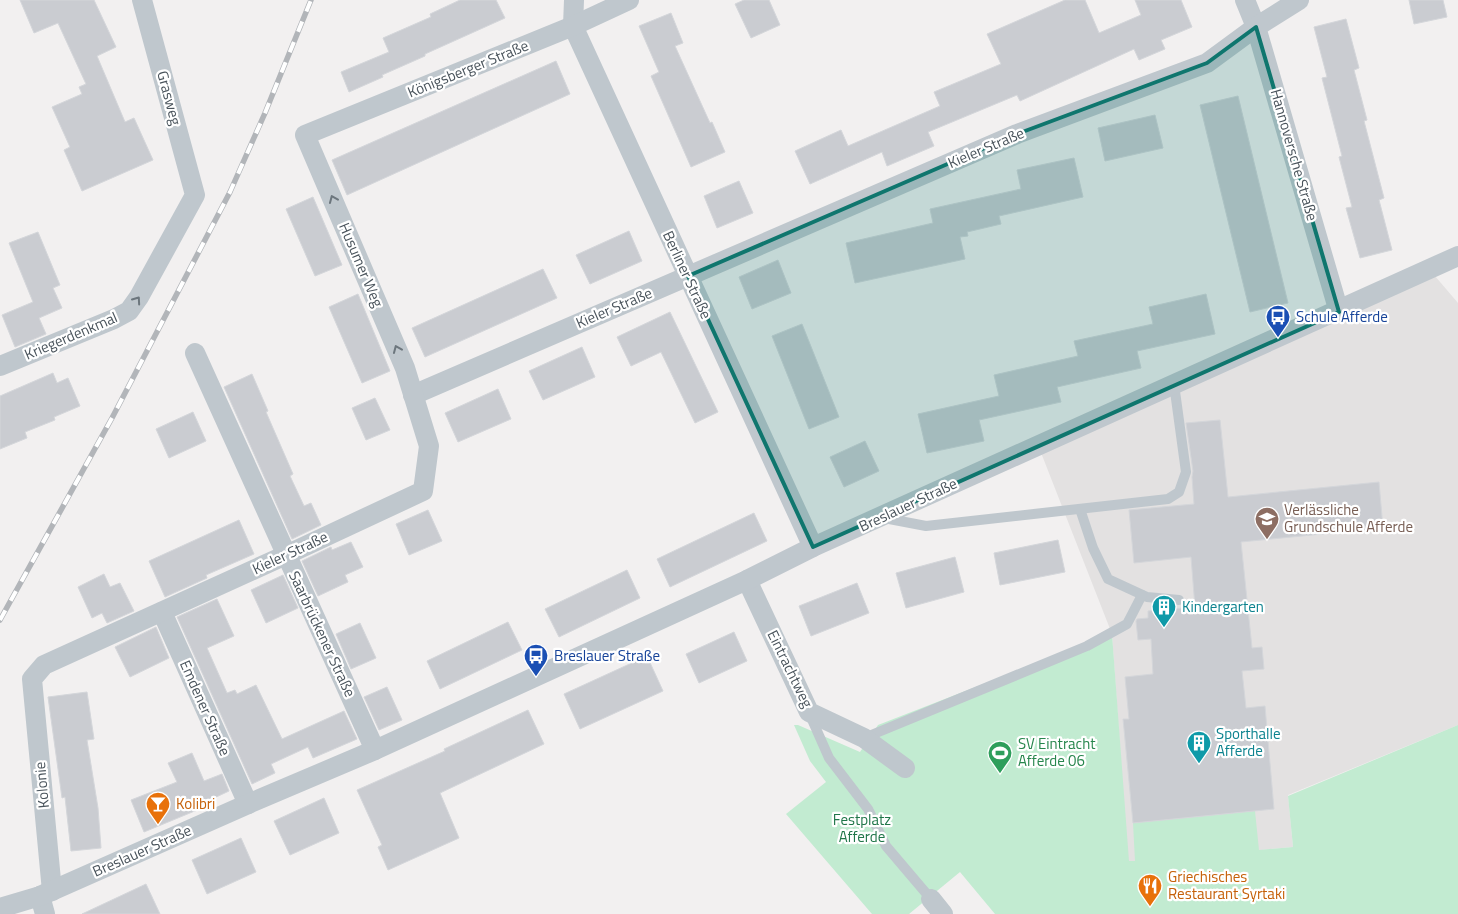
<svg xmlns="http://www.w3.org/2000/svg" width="1458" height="914" viewBox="0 0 1458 914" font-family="'Titillium Web',sans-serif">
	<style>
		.education { fill: #e3e1e1 }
		.green { fill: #c2ebd1 }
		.building { fill: #caccd1; stroke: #d4d6da }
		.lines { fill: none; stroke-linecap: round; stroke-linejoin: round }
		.service { stroke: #bfc7cd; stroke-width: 10 }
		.minor { stroke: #bfc7cd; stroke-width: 20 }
		.rail-casing { stroke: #b2b5b9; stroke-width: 5.5 }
		.rail { stroke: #fff; stroke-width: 4; stroke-dasharray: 11; stroke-linecap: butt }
		.oneway { stroke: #6c767d }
		.marked { fill: #0f766e; fill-opacity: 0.2; stroke: #0f766e; stroke-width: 4; stroke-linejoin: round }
		.labels { text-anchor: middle; stroke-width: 4.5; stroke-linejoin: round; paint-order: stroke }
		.street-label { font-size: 15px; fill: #49535b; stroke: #fff }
		.transit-label { font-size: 15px; fill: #164399; stroke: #fff; text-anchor: start }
		.education-label { font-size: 15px; fill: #785e54; stroke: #fff; text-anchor: start }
		.culture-label { font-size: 15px; fill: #0d838f; stroke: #fff; text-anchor: start }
		.leisure-label { font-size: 15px; fill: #27864d; stroke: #fff; text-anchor: start }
		.food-label { font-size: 15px; fill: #c56008; stroke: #fff; text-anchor: start }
		.park-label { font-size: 15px; fill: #207649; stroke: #fff }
	</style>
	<rect width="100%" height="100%" fill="#f2f0f0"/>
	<path class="education" d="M1429 269 1458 303V725L1288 795 1293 847 1128 862 1112 634 1038 445Z"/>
	<path class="green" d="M1112 634 1129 861H1135L1133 823 1255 811 1259 850 1293 847 1288 796 1458 725V914H995L960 872 909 914H872L786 814 826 782 810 761 794 725H798L860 752 878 725Z"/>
	<g class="building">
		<path d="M20 0H94L116 47 97 56 125 122 134 118 153 160 82 191 64 150 70 147 52 107 82 94 79 87 86 84 58 23 34 33Z"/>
		<path d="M460 0H496L505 18 425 54V56L382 75 383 77 349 92 341 72 389 52 383 38 431 17 430 14Z"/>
		<path d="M744 0H769L780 25 751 38 735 4Z"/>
		<path d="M1065 0H1085L1099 33 1141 15 1135 0H1181L1192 27 1161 40 1165 49 1139 60 1134 49 1020 101 1017 95 928 132 934 146 887 166 882 152 810 184 795 151 841 130 848 146 940 106 934 92 1001 64 987 34Z"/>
		<path d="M1409 0H1443L1447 17 1414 24Z"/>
		<path d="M671 13 683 43 675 46 710 123 712 122 725 152 691 167 651 76 659 72 639 26Z"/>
		<path d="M1346 19 1359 68 1354 70 1367 120 1364 121 1384 198 1379 200 1392 250 1360 258 1346 208 1352 207 1339 157 1342 156 1322 78 1327 77 1314 27Z"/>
		<path d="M556 61 570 94 347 195 332 160Z"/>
		<path d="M1238 96 1288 303 1250 312 1200 105Z"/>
		<path d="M1155 115 1163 148 1105 161 1098 128Z"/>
		<path d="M1074 158 1083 197 999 216 1001 224 967 232 968 236 960 237 965 259 855 283 846 243 933 223 930 209 1021 189 1017 170Z"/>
		<path d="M739 181 753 213 717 228 704 196Z"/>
		<path d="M313 197 342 265 315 276 286 209Z"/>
		<path d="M629 231 642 261 590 284 576 255Z"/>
		<path d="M38 232 60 285 53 288 62 308 39 318 46 334 15 347 2 315 33 302 9 243Z"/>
		<path d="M778 260 791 293 752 309 739 277Z"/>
		<path d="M543 269 557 298 425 357 412 328Z"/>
		<path d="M358 294 390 371 362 383 329 307Z"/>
		<path d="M1206 294 1215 334 1137 351 1141 368 1057 387 1061 402 979 420 984 441 927 453 918 414 999 396 994 375 1078 356 1074 341 1153 324 1149 307Z"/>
		<path d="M670 312 718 412 695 423 661 352 631 366 617 337Z"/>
		<path d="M802 324 839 417 809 429 772 336Z"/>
		<path d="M582 347 595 377 543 400 529 371Z"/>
		<path d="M53 373 57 383 68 378 80 406 54 417 55 420 25 432 27 438 0 449V396Z"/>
		<path d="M252 374 268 411 266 412 293 474 290 476 304 506 311 503 321 525 292 539 224 387Z"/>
		<path d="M498 389 511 419 458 442 445 413Z"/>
		<path d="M375 398 390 430 366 440 352 408Z"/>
		<path d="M193 412 206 441 169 458 156 429Z"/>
		<path d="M1220 420 1228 497 1379 482 1383 528 1241 542 1252 648 1262 647 1264 669 1242 671 1246 708 1265 706 1274 809 1133 823 1123 719H1129L1125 677 1153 674 1151 639 1138 640 1136 621 1137 619 1148 618V611L1195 607 1191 557 1134 563 1129 510 1194 504 1192 477 1193 471 1186 423Z"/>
		<path d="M865 441 879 471 844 487 830 457Z"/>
		<path d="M428 510 442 541 409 555 396 524Z"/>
		<path d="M754 513 767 541 670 587 657 559Z"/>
		<path d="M239 520 254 554 206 575 207 578 165 597 149 561Z"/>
		<path d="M1058 540 1065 572 1000 585 994 553Z"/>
		<path d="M351 542 363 567 345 575 348 582 318 596 302 561 331 547 332 550Z"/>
		<path d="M955 557 964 592 906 608 896 573Z"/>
		<path d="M627 570 640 598 559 637 545 609Z"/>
		<path d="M104 574 110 587 120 583 134 611 107 623 102 613 92 618 78 587Z"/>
		<path d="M283 575 298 608 266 623 251 590Z"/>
		<path d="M857 583 869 613 811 636 799 606Z"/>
		<path d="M217 599 234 636 207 648 227 693 235 690 237 694 256 685 282 739 344 711 357 739 313 758 308 747 271 764 275 773 252 784 177 617Z"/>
		<path d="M508 622 522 650 440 689 427 661Z"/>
		<path d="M360 623 376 658 351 669 336 634Z"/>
		<path d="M156 627 169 658 130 677 115 647Z"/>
		<path d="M734 632 747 661 699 683 686 654Z"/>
		<path d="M647 656 663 691 580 729 564 694Z"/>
		<path d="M387 687 402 720 379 730 364 697Z"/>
		<path d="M87 692 94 739 87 740 98 808 101 848 71 851 65 797 62 798 48 697Z"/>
		<path d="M528 710 544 744 440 793 459 838 388 870 378 847 382 845 357 790 445 751 444 749Z"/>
		<path d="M192 753 204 781 222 774 229 791 212 799 214 803 144 832 131 800 177 782 168 763Z"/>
		<path d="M324 798 339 833 290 855 274 821Z"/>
		<path d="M241 838 256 872 207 894 192 860Z"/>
		<path d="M146 884 160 914H82Z"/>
	</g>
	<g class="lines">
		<g class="service">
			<path d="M1080 509 1093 548 1108 579 1147 597 1179 600"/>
			<path d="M884 518 926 526 1168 499 1179 492 1186 472 1174 384"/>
			<path d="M810 715 829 758 868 809 886 846 931 899"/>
			<path d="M864 738 1087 646 1127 624 1142 595"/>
		</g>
		<g class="minor">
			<path d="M574 0 573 26 813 547"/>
			<path d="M1245 0 1256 27 1339 312"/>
			<path d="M195 353 375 750"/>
			<path d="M0 366 114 319 129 311 139 297 195 195 142 0"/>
			<path d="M413 395 1017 134 1207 63 1256 27 1299 0"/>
			<path d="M747 580 809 712 864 738 905 768"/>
			<path d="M162 612 248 804"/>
			<path d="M52 891 32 679 44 665 286 555 423 491 429 446 405 368 305 135 573 26 629 0"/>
			<path d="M40 896 45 914"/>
			<path d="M931 899 943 914"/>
			<path d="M0 908 40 896 248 804 375 750 747 580 813 547 1458 256"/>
		</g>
		<defs>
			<path id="rail" d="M0 620 112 418 230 192 265 113 311 0"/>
		</defs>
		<use href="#rail" class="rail-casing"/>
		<use href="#rail" class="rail"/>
	</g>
	<defs><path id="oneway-chevron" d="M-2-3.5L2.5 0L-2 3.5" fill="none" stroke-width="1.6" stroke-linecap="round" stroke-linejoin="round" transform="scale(1.25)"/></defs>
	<g class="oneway">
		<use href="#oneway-chevron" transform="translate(333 199) rotate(-113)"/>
		<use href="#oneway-chevron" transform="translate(137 300) rotate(-55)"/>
		<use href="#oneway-chevron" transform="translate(397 349) rotate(-113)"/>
	</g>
	<path class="marked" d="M1256 27 1339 312 813 547 688 276 1017 134 1207 63Z"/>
	<defs>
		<symbol id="bus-pin" viewBox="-11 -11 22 30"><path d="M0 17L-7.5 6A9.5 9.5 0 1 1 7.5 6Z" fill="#1a4fb4" stroke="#fff"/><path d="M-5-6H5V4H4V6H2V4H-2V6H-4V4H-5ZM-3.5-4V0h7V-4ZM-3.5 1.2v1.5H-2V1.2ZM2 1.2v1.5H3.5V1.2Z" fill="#fff"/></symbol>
		<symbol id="school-pin" viewBox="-11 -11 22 30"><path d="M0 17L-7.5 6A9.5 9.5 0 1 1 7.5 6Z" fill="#8d6e63" stroke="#fff"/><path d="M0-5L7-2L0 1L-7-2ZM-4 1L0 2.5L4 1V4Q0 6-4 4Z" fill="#fff"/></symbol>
		<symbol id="building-pin" viewBox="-11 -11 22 30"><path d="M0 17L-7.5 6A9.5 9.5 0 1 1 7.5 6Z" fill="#0f9aa8" stroke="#fff"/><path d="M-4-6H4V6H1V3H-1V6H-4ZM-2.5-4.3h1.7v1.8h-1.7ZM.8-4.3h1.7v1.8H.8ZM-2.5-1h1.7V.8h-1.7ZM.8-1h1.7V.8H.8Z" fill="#fff"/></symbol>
		<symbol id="stadium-pin" viewBox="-11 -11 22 30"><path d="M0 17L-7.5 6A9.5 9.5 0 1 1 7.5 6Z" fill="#2e9e5b" stroke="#fff"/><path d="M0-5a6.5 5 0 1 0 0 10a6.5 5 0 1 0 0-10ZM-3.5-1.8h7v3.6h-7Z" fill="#fff"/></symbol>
		<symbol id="bar-pin" viewBox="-11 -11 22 30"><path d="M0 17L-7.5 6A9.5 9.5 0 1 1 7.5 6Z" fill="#e8710a" stroke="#fff"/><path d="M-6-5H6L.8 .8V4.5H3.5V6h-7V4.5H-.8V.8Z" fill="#fff"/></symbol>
		<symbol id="restaurant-pin" viewBox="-11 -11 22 30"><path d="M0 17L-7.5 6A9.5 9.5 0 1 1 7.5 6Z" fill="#e8710a" stroke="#fff"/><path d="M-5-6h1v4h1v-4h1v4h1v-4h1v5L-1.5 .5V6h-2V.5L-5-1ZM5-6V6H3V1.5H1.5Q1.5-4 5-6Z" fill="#fff"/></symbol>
	</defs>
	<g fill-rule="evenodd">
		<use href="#bus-pin" x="1264" y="303" width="28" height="38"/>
		<use href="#school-pin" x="1253" y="505" width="28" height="38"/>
		<use href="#building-pin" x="1150" y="593" width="28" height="38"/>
		<use href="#bus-pin" x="522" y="642" width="28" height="38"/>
		<use href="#building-pin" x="1185" y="729" width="28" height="38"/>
		<use href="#stadium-pin" x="986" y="739" width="28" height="38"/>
		<use href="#bar-pin" x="144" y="790" width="28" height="38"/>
		<use href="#restaurant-pin" x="1136" y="872" width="28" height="38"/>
	</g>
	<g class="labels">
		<g class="street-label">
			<text transform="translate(468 69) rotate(-22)" y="5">Königsberger Straße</text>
			<text transform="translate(169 98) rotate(75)" y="5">Grasweg</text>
			<text transform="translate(986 148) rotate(-23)" y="5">Kieler Straße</text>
			<text transform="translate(1294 155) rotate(74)" y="5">Hannoversche Straße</text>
			<text transform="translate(361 265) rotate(67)" y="5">Husumer Weg</text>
			<text transform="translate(687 275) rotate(65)" y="5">Berliner Straße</text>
			<text transform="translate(614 308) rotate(-23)" y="5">Kieler Straße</text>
			<text transform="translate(71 336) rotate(-23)" y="5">Kriegerdenkmal</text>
			<text transform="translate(908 505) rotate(-25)" y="5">Breslauer Straße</text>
			<text transform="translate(290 553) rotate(-25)" y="5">Kieler Straße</text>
			<text transform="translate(322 634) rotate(65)" y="5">Saarbrückener Straße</text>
			<text transform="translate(790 669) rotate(64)" y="5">Eintrachtweg</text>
			<text transform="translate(205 708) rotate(66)" y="5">Emdener Straße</text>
			<text transform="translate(42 785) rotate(-95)" y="5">Kolonie</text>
			<text transform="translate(142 851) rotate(-24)" y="5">Breslauer Straße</text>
		</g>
		<g class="transit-label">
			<text x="1296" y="322">Schule Afferde</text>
			<text x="554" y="661">Breslauer Straße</text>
		</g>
		<g class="education-label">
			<text x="1284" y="515">Verlässliche<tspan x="1284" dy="17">Grundschule Afferde</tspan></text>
		</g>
		<g class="culture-label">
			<text x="1182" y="612">Kindergarten</text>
			<text x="1216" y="739">Sporthalle<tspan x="1216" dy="17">Afferde</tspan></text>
		</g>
		<g class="leisure-label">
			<text x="1018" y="749">SV Eintracht<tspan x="1018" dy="17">Afferde 06</tspan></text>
		</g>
		<g class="food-label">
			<text x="176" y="809">Kolibri</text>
			<text x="1168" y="882">Griechisches<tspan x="1168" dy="17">Restaurant Syrtaki</tspan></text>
		</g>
		<g class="park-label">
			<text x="862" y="825">Festplatz<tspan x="862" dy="17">Afferde</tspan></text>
		</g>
	</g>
</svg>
